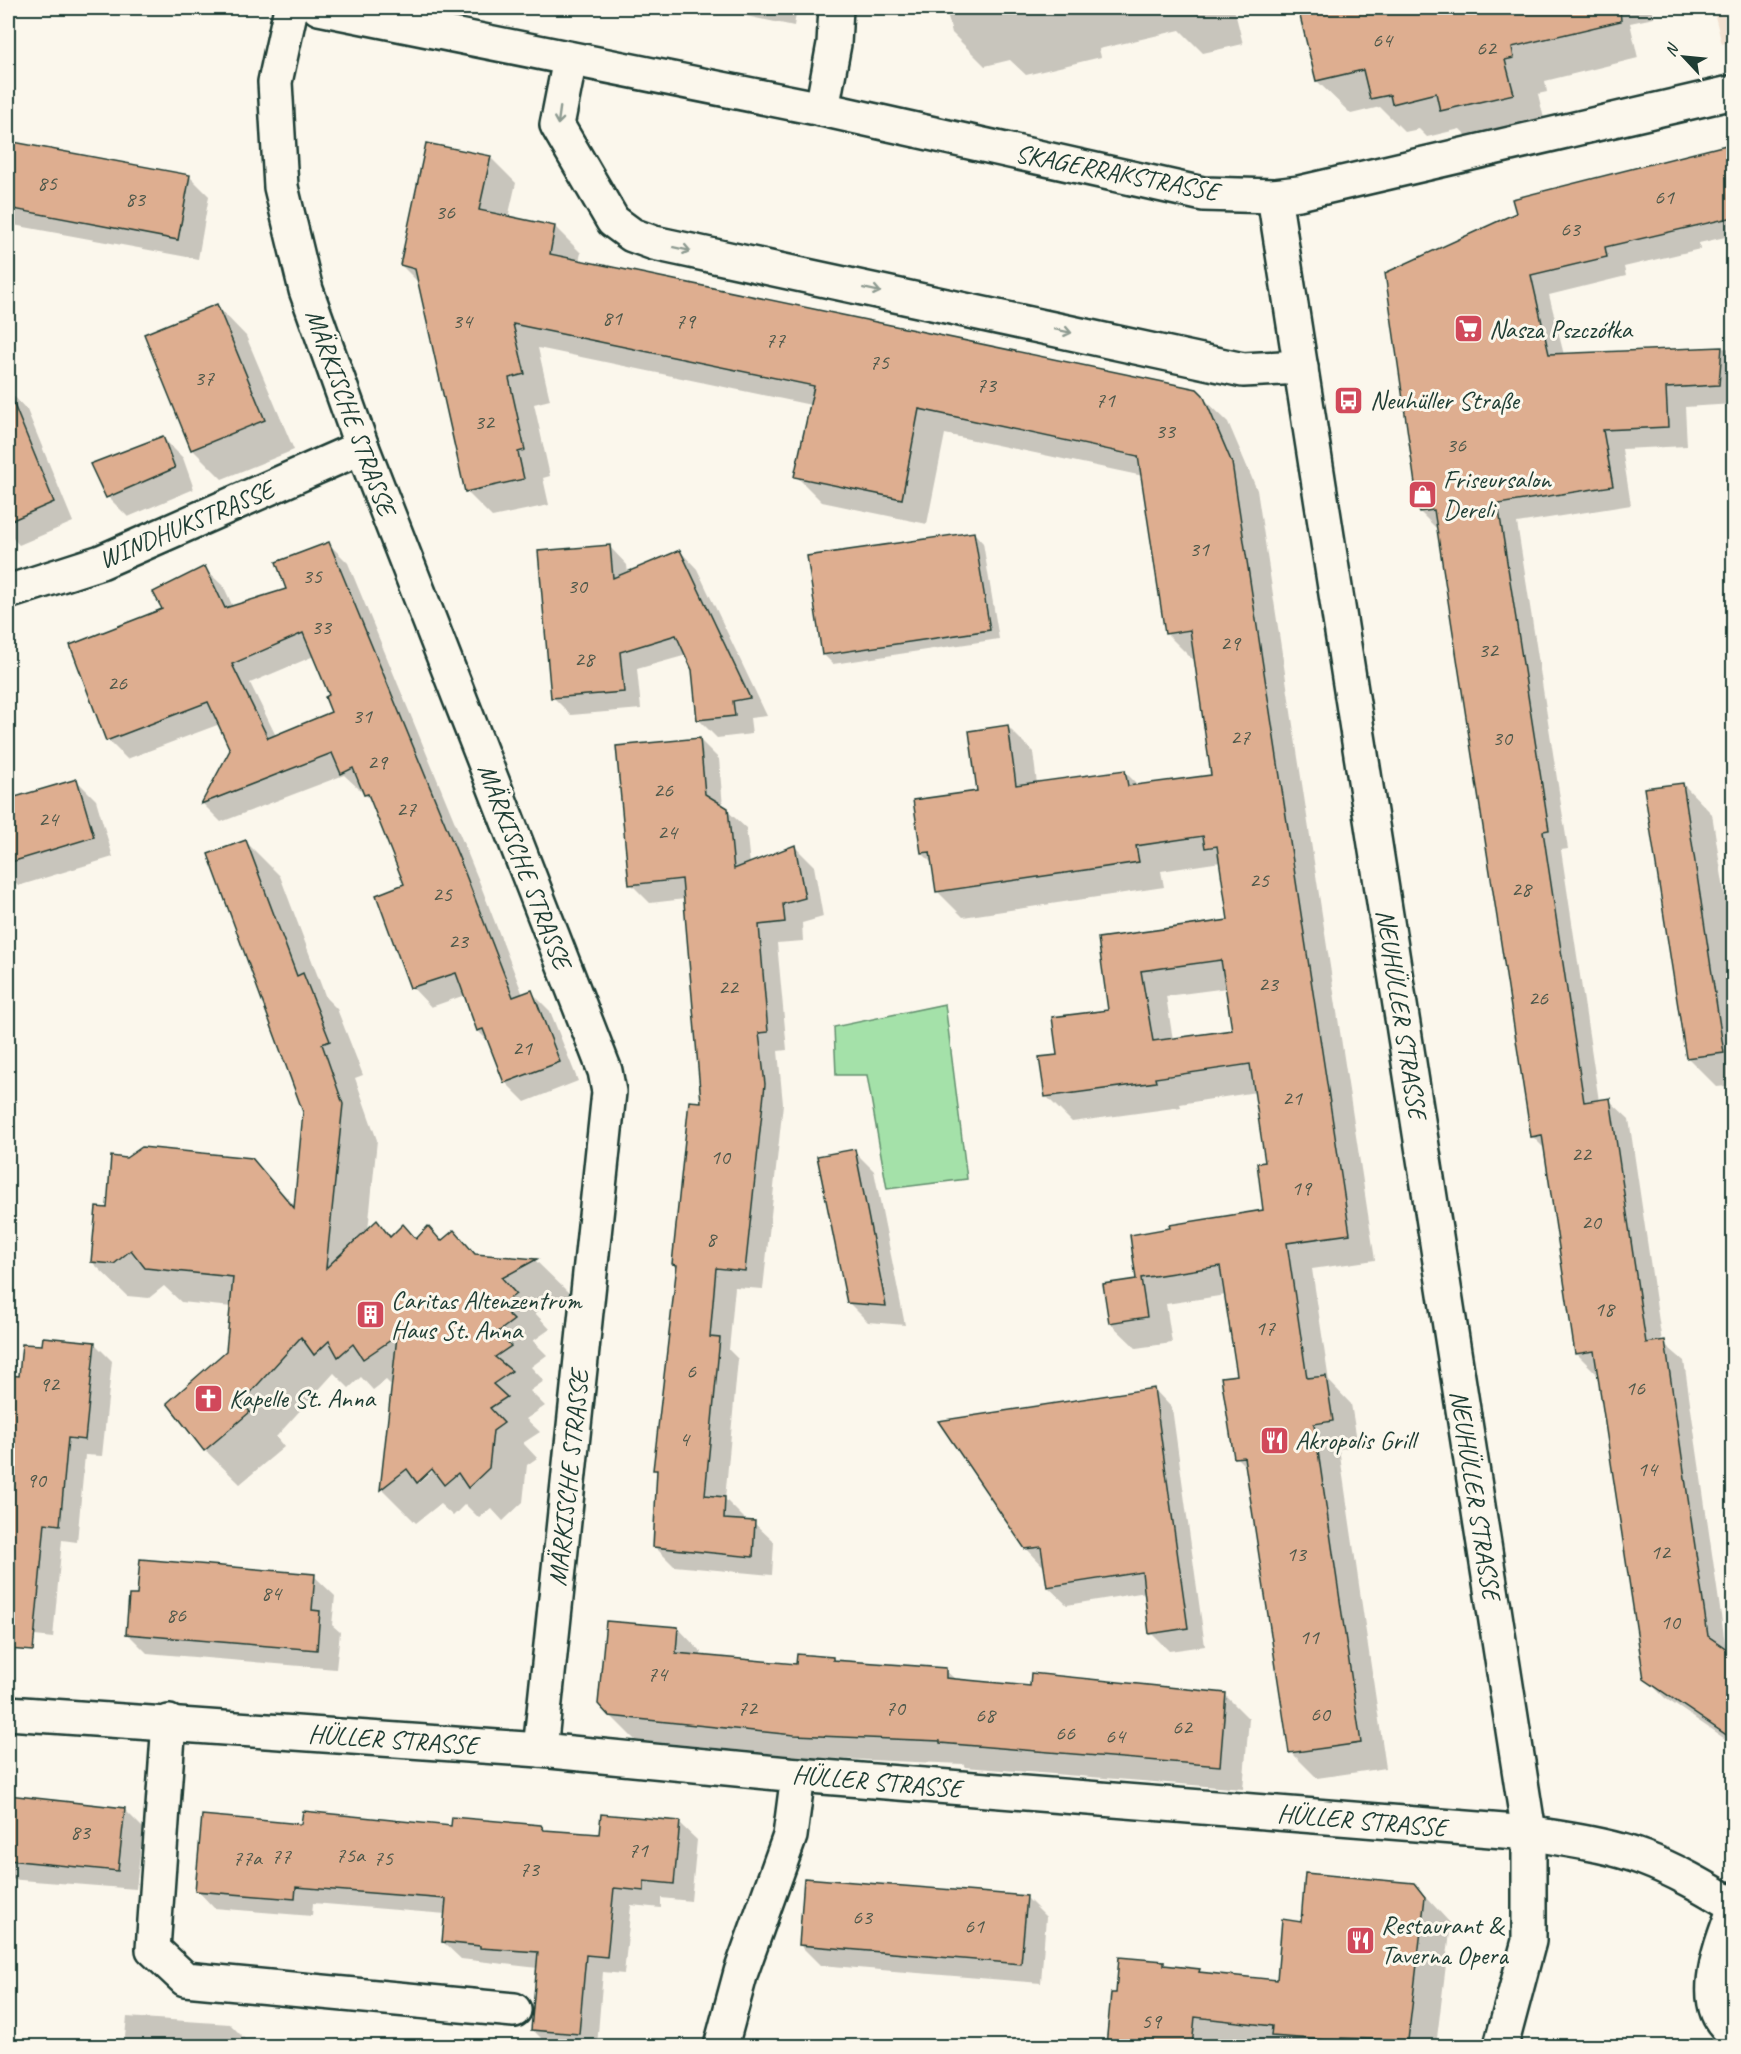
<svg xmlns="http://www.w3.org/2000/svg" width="1741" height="2054" viewBox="0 0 1741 2054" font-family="Caveat,sans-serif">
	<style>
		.built { fill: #f2e1d0 }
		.green { fill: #a4e1a9; stroke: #628f6e; stroke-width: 1.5 }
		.shadow { fill: #0003; fill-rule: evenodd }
		.building { fill: #deae90; stroke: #1f3d34; stroke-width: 1.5; fill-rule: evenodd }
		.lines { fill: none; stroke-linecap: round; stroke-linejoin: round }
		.minor-casing { stroke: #1f3d34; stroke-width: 38 }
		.minor { stroke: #fbf7ec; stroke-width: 33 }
		.oneway { stroke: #8d9a90 }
		.labels { text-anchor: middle; stroke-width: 6; stroke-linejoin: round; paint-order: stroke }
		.number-label { font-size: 22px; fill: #4f594b }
		.street-label { font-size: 26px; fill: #1f3d34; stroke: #fbf7ec }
		.poi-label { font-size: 26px; fill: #1f3d34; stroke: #fbf7ec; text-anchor: start }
	</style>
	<rect width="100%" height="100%" fill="#fbf7ec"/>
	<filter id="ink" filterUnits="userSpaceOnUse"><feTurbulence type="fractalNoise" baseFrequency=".0167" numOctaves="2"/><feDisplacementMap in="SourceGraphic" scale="12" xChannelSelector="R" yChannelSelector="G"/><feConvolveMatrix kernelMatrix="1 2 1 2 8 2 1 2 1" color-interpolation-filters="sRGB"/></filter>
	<g filter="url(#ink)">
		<path class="built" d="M1713 8H1733V40L1722 44Z"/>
		<path class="green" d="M945 1004 967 1179 887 1189 867 1075H836L834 1027Z"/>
		<g class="shadow">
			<path d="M708 8H797L794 26Z"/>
			<path d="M946 8H1234L1243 44 1203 53 1180 30 1099 49 1101 57 1026 75 1010 60 985 66 952 33Z"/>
			<path d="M1300 8H1651L1654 18 1630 23 1638 58 1545 81 1547 92 1538 94 1546 127 1475 144 1460 129 1427 137 1419 129 1405 132 1380 107 1351 114 1317 81Z"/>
			<path d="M8 142 189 176 209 196 198 259 8 224Z"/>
			<path d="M1734 145V235L1699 243 1700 249 1624 267 1626 276 1549 295 1564 355 1734 348V404L1685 407 1687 446 1622 449 1631 505 1517 523 1568 849 1561 850 1599 1101 1609 1100 1629 1119 1662 1342 1684 1361 1726 1650 1734 1656V1745L1665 1698 1645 1678 1599 1372 1596 1373 1576 1353 1545 1149 1532 1136 1438 530 1420 512 1518 214 1514 200Z"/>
			<path d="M490 157 516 183 508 218 555 227 581 253 579 261 1196 391 1228 422 1257 490 1375 1260 1312 1269 1329 1381 1351 1404 1358 1446 1339 1449 1386 1768 1317 1778 1291 1752 1248 1469 1236 1457 1239 1377 1226 1295 1166 1304 1172 1343 1136 1348 1110 1323 1138 1280 1131 1236 1265 1212 1267 1163 1256 1092 1180 1104 1181 1107 1072 1122 1047 1097 1059 1056 1109 1012 1099 939 1230 922 1221 862 1161 871 1164 887 963 917 937 891 933 864 922 853 979 792 1007 726 1033 752 1037 784 1125 772 1139 786 1213 776 1196 658 1192 659 1166 633 1143 476 945 434 927 524 822 502 796 476 811 405 538 348 550 400 534 404 550 476 543 478 549 505 492 517 466 491 419 283 401 265ZM1227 988 1234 1032 1173 1040 1166 996Z"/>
			<path d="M217 306 246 336 294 450 222 479 192 449Z"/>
			<path d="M8 390 27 410 73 522 19 545 8 533Z"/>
			<path d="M163 438 183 458 194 489 128 517 108 497Z"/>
			<path d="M974 533 983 543 999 639 833 664 823 654Z"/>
			<path d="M328 543 348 563 479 881 523 995 531 992 550 1011 578 1081 525 1102 505 1082 489 1042 478 1031 465 995 431 1007 412 987 378 896 406 885 372 801 344 775 221 822 203 804 232 750 220 724 127 759 108 740 164 610 204 568 224 587 233 607 288 590ZM314 656 331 696 333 713 276 736 250 683Z"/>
			<path d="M610 547 627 565 628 574 680 551 697 569 767 716 750 718 752 734 717 738 699 720 694 670 687 655 637 669 641 709 571 715 553 697Z"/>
			<path d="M700 740 719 759 723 807 746 828 750 864 795 847 814 866 823 917 802 923 803 941 777 943 787 1050 778 1051 783 1104 763 1289 735 1287 729 1350 738 1359 725 1499 744 1518 743 1522 754 1523 774 1542 772 1575 674 1566 655 1547 659 1473 655 1469 678 1269 673 1264 703 1104 685 899 650 903 631 884Z"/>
			<path d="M76 780 96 800 113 857 18 886 8 875V801Z"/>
			<path d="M1683 784 1712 814 1734 953V1085L1717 1087 1688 1058Z"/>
			<path d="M246 842 280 876 326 998 337 1009 363 1075 355 1078 377 1140 368 1231 377 1222 392 1237 442 1243 454 1232 477 1255 536 1261 570 1294 535 1313 550 1329 533 1341 547 1355 531 1367 544 1381 530 1391 545 1406 526 1419 540 1432 523 1443 537 1458 527 1465 523 1502 503 1521 491 1508 479 1518 465 1504 453 1516 440 1504 416 1523 382 1489 393 1387 386 1380 373 1390 361 1377 349 1388 334 1373 276 1437 284 1447 240 1484 205 1450 228 1352 232 1307 181 1302 164 1286 149 1298 127 1296 92 1262 108 1210 251 1159 295 1206 305 1112ZM436 1463 439 1465 419 1483V1479Z"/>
			<path d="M854 1151 874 1171 905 1325 868 1322 848 1302Z"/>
			<path d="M94 1343 112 1361 102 1456 85 1455 77 1542 62 1540 53 1638 8 1633V1407L10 1377 20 1378 44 1347Z"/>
			<path d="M1154 1389 1172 1408 1205 1646 1169 1651 1151 1633 1146 1592 1067 1605 1048 1587 1044 1567 1026 1548Z"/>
			<path d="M314 1576 335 1596 332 1625 340 1632 336 1669 147 1653 127 1633Z"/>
			<path d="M678 1628 701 1652V1657L797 1666 832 1659 835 1661 945 1670 956 1680 1031 1687 1225 1695 1249 1719 1243 1789 965 1767 963 1764 819 1758 635 1740 610 1715Z"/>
			<path d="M8 1796 124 1809 143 1828 136 1889 8 1879Z"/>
			<path d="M679 1823 697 1840 691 1901 661 1898V1908L631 1905 624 1974 603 1972 597 2046H549L533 2030 538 1968 461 1959 443 1942 446 1914 313 1903 312 1916 214 1908 197 1890 303 1826 453 1828 600 1836Z"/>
			<path d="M1414 1884 1451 1924 1436 2046H1255L1220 2043V2046H1107L1112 1994 1118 1995 1163 1962 1168 1967 1199 1970 1203 1974 1278 1982 1303 1923Z"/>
			<path d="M1026 1897 1046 1917 1041 1983 820 1965 800 1945Z"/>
			<path d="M127 2017 230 2024 245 2039 330 2046H124Z"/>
		</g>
		<g class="building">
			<path d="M1298 8H1620L1621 21 1512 47 1514 58 1505 60 1514 94 1440 111 1436 93 1392 104 1390 95 1370 99 1363 70 1316 81Z"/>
			<path d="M8 141 190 175 178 240 8 208Z"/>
			<path d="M426 143 491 156 479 210 555 226 550 254 1197 389 1203 395 1232 463 1350 1234 1287 1243 1307 1378 1326 1376 1333 1421 1314 1424 1361 1743 1289 1753 1244 1457 1234 1458 1221 1377 1237 1375 1220 1266 1141 1278 1147 1317 1109 1323 1103 1284 1136 1279 1130 1235 1170 1228 1169 1225 1263 1210 1257 1163 1265 1162 1250 1064 1155 1078 1156 1082 1045 1097 1039 1057 1057 1055 1052 1017 1108 1010 1098 938 1228 920 1217 846 1205 848 1203 836 1136 846 1139 862 936 892 930 852 921 853 913 800 977 791 969 731 1008 725 1016 785 1125 770 1128 786 1211 775 1190 630 1165 634 1138 456 919 409 902 499 794 477 814 386 513 324 525 374 509 378 525 450 518 452 524 479 465 492 415 269 400 265ZM1221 960 1232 1030 1153 1041 1141 971Z"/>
			<path d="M1734 143V217L1605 247 1607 257 1531 275 1549 354 1722 347 1719 385 1666 388 1668 427 1603 430 1613 486 1498 504 1549 830 1543 831 1584 1102 1610 1098 1646 1343 1665 1340 1708 1636 1734 1654V1740L1644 1679 1594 1351 1575 1354 1542 1135 1531 1137 1434 510 1419 512 1385 273 1516 213 1512 199Z"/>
			<path d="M217 304 265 420 191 450 144 334Z"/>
			<path d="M8 390 54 502 8 522Z"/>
			<path d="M163 436 175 468 106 498 90 464Z"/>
			<path d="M974 532 990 630 822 655 807 556Z"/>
			<path d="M329 542 460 860 513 997 532 990 560 1062 504 1083 483 1029 477 1031 456 973 410 988 376 895 404 884 368 794 364 795 353 768 341 774 332 753 201 804 230 750 208 702 106 741 70 645 162 609 153 592 205 566 225 608 286 589 276 562ZM303 633 329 695 325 697 331 712 268 738 232 664Z"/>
			<path d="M610 545 613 578 680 550 750 698 733 701 735 716 697 720 692 670 676 635 620 652 624 692 551 698 538 551Z"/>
			<path d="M700 738 705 794 728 808 734 869 795 845 805 898 783 904 785 922 759 925 768 1032 759 1033 765 1084 745 1271 716 1268 710 1337 720 1338 705 1495 725 1497 724 1519 755 1521 753 1557 653 1547 657 1470H653L677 1265 672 1264 689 1101 701 1102 682 879 629 885 616 746Z"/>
			<path d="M77 779 94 837 8 863V799Z"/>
			<path d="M1683 783 1724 1053 1686 1058 1644 788Z"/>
			<path d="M246 840 297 976 303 973 330 1041 322 1044 343 1104 326 1268 377 1220 390 1237 403 1224 416 1239 428 1226 441 1241 454 1230 475 1254 537 1259 502 1278 516 1294 500 1306 514 1320 498 1332 511 1346 495 1357 512 1371 493 1384 507 1397 490 1408 504 1423 493 1431 489 1468 468 1488 458 1473 444 1485 432 1469 417 1483 407 1469 380 1490 397 1336 363 1359 353 1344 338 1357 329 1341 314 1355 301 1337 242 1402 250 1412 204 1451 167 1403 226 1351 233 1277 145 1268 131 1250 114 1264 91 1262 96 1207 107 1208 111 1156 126 1158 142 1147 252 1158 294 1208 303 1112 208 854Z"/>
			<path d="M855 1149 886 1306 847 1303 817 1156Z"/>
			<path d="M43 1337 95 1342 85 1440 68 1438 60 1525 45 1523 33 1651 8 1649V1375L19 1376 22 1344 42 1345Z"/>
			<path d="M1154 1388 1188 1628 1149 1634 1142 1572 1047 1587 1041 1547 1025 1549 938 1421Z"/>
			<path d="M140 1559 315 1574 312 1610 320 1611 317 1650 126 1634 129 1595H137Z"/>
			<path d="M606 1621 678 1627 676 1653 796 1664 797 1654 833 1657V1660L946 1668V1678L1030 1686 1031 1673 1226 1693 1220 1766 940 1743V1741L794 1735 609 1716 598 1704Z"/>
			<path d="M8 1795 125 1808 118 1871 8 1860Z"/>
			<path d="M303 1811 451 1826 452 1817 541 1825 544 1830 599 1834 601 1814 680 1821 674 1884 644 1881V1891L614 1888 607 1957 586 1955 579 2034 531 2030 538 1952 480 1948V1946L442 1942 446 1899 296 1887 295 1899 195 1891 202 1815 301 1824Z"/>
			<path d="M1305 1873 1414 1883 1425 1897 1408 2040 1341 2038V2041L1271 2036 1272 2026 1195 2017 1192 2046H1106L1111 1993H1116L1119 1957 1164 1961V1965L1200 1969 1199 1972 1277 1980 1282 1919 1301 1922Z"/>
			<path d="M804 1878 1027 1896 1021 1964 799 1945Z"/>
		</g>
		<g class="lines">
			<defs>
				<g id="minor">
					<path d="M291 8 275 82 281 187 306 290 362 447 605 1071 609 1092 540 1750"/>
					<path d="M319 8 822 109 1203 194 1274 196 1299 193 1734 92"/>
					<path d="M570 59 557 125 613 221 632 235 654 243 1243 370 1301 367"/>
					<path d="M822 109 834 44 836 8"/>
					<path d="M1274 196 1529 1833V1941L1501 2046"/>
					<path d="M8 592 101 562 362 447"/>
					<path d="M8 1713 540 1750 798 1775 1529 1833C1567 1840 1606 1844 1643 1858 1675 1870 1704 1887 1734 1905"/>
					<path d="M169 1722 153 1949 185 1979 514 2010"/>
					<path d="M1734 1910C1722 1943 1695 2007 1734 2032"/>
					<path d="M721 2046 741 1972 790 1836 798 1775"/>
				</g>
			</defs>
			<use href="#minor" class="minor-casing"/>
			<use href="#minor" class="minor"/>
		</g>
		<defs><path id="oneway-shaft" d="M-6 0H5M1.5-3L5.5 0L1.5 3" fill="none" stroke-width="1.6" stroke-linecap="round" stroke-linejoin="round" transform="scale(1.5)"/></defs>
		<g class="oneway">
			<use href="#oneway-shaft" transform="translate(559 116) rotate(98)"/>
			<use href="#oneway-shaft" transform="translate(682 249) rotate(12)"/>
			<use href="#oneway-shaft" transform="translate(872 290) rotate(12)"/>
			<use href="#oneway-shaft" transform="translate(1063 331) rotate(12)"/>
		</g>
	</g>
	<defs>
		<symbol id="supermarket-square" viewBox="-11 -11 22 22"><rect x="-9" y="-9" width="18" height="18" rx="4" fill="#d1495b" stroke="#fbf7ec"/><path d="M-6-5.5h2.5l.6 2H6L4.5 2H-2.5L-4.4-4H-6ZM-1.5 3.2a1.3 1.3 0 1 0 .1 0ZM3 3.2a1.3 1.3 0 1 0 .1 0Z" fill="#fff"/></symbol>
		<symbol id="bus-square" viewBox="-11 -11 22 22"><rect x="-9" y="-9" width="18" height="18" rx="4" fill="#d1495b" stroke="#fbf7ec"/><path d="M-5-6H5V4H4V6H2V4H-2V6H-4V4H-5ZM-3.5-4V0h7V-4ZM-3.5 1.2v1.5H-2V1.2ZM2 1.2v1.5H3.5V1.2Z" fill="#fff"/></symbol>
		<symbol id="shop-square" viewBox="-11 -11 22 22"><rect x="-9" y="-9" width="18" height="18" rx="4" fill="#d1495b" stroke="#fbf7ec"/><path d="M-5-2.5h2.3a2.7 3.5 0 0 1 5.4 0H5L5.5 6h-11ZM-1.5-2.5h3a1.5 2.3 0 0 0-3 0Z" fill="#fff"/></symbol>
		<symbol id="building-square" viewBox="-11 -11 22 22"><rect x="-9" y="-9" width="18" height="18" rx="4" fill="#d1495b" stroke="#fbf7ec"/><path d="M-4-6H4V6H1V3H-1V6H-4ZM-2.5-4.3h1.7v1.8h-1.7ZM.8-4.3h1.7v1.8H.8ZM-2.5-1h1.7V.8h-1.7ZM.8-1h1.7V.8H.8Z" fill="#fff"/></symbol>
		<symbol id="church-square" viewBox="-11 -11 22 22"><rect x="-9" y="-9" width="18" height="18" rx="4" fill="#d1495b" stroke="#fbf7ec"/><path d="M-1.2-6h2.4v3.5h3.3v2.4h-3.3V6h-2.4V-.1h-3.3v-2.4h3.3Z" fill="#fff"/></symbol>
		<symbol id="restaurant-square" viewBox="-11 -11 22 22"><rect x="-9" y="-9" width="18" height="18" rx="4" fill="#d1495b" stroke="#fbf7ec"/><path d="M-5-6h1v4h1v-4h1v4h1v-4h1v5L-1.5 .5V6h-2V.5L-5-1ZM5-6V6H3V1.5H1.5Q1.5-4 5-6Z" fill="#fff"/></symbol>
	</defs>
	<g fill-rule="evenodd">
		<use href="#supermarket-square" x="1452" y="312" width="33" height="33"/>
		<use href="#bus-square" x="1332" y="384" width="33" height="33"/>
		<use href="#shop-square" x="1406" y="478" width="33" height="33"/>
		<use href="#building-square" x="354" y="1298" width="33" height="33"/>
		<use href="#church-square" x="192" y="1382" width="33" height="33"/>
		<use href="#restaurant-square" x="1258" y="1424" width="33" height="33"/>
		<use href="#restaurant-square" x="1344" y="1924" width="33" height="33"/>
	</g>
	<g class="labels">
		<g class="number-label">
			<text x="1382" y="47">64</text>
			<text x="1486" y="55">62</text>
			<text x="47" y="190">85</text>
			<text x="1664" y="204">61</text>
			<text x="135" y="206">83</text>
			<text x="445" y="219">36</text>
			<text x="1570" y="236">63</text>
			<text x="612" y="325">81</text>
			<text x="462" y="328">34</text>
			<text x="685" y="328">79</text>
			<text x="775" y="347">77</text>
			<text x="879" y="369">75</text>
			<text x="204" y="385">37</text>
			<text x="986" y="392">73</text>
			<text x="1105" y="407">71</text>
			<text x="484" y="429">32</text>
			<text x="1165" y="438">33</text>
			<text x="1456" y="452">36</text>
			<text x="1199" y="556">31</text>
			<text x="312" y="583">35</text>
			<text x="577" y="593">30</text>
			<text x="321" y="634">33</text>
			<text x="1230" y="650">29</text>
			<text x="1488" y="657">32</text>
			<text x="584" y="666">28</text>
			<text x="117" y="690">26</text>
			<text x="362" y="723">31</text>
			<text x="1240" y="744">27</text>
			<text x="1502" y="745">30</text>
			<text x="377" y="769">29</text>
			<text x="663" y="797">26</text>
			<text x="406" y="816">27</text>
			<text x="48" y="826">24</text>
			<text x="667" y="839">24</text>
			<text x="1259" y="887">25</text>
			<text x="1521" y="896">28</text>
			<text x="442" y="901">25</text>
			<text x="458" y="948">23</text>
			<text x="1268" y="991">23</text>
			<text x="728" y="994">22</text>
			<text x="1538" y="1005">26</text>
			<text x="522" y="1055">21</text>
			<text x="1292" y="1105">21</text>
			<text x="1581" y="1161">22</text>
			<text x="720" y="1164">10</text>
			<text x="1301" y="1195">19</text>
			<text x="1591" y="1229">20</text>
			<text x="711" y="1246">8</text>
			<text x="1604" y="1316">18</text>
			<text x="1265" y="1335">17</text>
			<text x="691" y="1378">6</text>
			<text x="49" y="1391">92</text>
			<text x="1635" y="1395">16</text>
			<text x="684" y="1446">4</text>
			<text x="1647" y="1476">14</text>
			<text x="36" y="1487">90</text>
			<text x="1660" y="1559">12</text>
			<text x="1296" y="1561">13</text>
			<text x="271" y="1600">84</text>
			<text x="176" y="1622">86</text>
			<text x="1670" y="1629">10</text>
			<text x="1309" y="1644">11</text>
			<text x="657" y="1681">74</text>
			<text x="747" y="1715">72</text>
			<text x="895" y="1715">70</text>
			<text x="1320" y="1721">60</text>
			<text x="985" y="1722">68</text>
			<text x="1182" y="1734">62</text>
			<text x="1065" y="1740">66</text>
			<text x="1115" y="1743">64</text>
			<text x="80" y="1839">83</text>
			<text x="638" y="1857">71</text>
			<text x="350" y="1862">75a</text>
			<text x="281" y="1863">77</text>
			<text x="247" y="1865">77a</text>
			<text x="383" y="1865">75</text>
			<text x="529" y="1876">73</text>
			<text x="862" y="1924">63</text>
			<text x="974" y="1933">61</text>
			<text x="1151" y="2028">59</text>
		</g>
		<g class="street-label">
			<text transform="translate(1117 172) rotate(11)" y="9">SKAGERRAKSTRASSE</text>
			<text transform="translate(351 412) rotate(70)" y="9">MÄRKISCHE STRASSE</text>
			<text transform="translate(186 524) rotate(-23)" y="9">WINDHUKSTRASSE</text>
			<text transform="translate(525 866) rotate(69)" y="9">MÄRKISCHE STRASSE</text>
			<text transform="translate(1402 1014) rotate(81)" y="9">NEUHÜLLER STRASSE</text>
			<text transform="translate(568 1478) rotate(-84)" y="9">MÄRKISCHE STRASSE</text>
			<text transform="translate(1476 1495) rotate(81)" y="9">NEUHÜLLER STRASSE</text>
			<text transform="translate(393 1739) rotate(4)" y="9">HÜLLER STRASSE</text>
			<text transform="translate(877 1781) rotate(5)" y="9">HÜLLER STRASSE</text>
			<text transform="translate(1362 1820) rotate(5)" y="9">HÜLLER STRASSE</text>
		</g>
		<g class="poi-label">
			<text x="1489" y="338">Nasza Pszczółka</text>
			<text x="1370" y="409">Neuhüller Straße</text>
			<text x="1443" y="488">Friseursalon<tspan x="1443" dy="30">Dereli</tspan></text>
			<text x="391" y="1309">Caritas Altenzentrum<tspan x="391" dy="30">Haus St. Anna</tspan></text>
			<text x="229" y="1407">Kapelle St. Anna</text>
			<text x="1295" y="1449">Akropolis Grill</text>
			<text x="1381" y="1934">Restaurant &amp;<tspan x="1381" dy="30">Taverna Opera</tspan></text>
		</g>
	</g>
	<rect width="1741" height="2054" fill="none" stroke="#fbf7ec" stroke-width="30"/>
	<rect x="15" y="15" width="1711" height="2024" fill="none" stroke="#1f3d34" stroke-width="2" filter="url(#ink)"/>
	<g transform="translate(1684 57) rotate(296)" stroke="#fbf7ec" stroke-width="4.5" paint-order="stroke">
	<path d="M0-4.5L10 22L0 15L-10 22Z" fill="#1f3d34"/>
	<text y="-9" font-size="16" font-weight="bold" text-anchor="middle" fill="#1f3d34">N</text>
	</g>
</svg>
